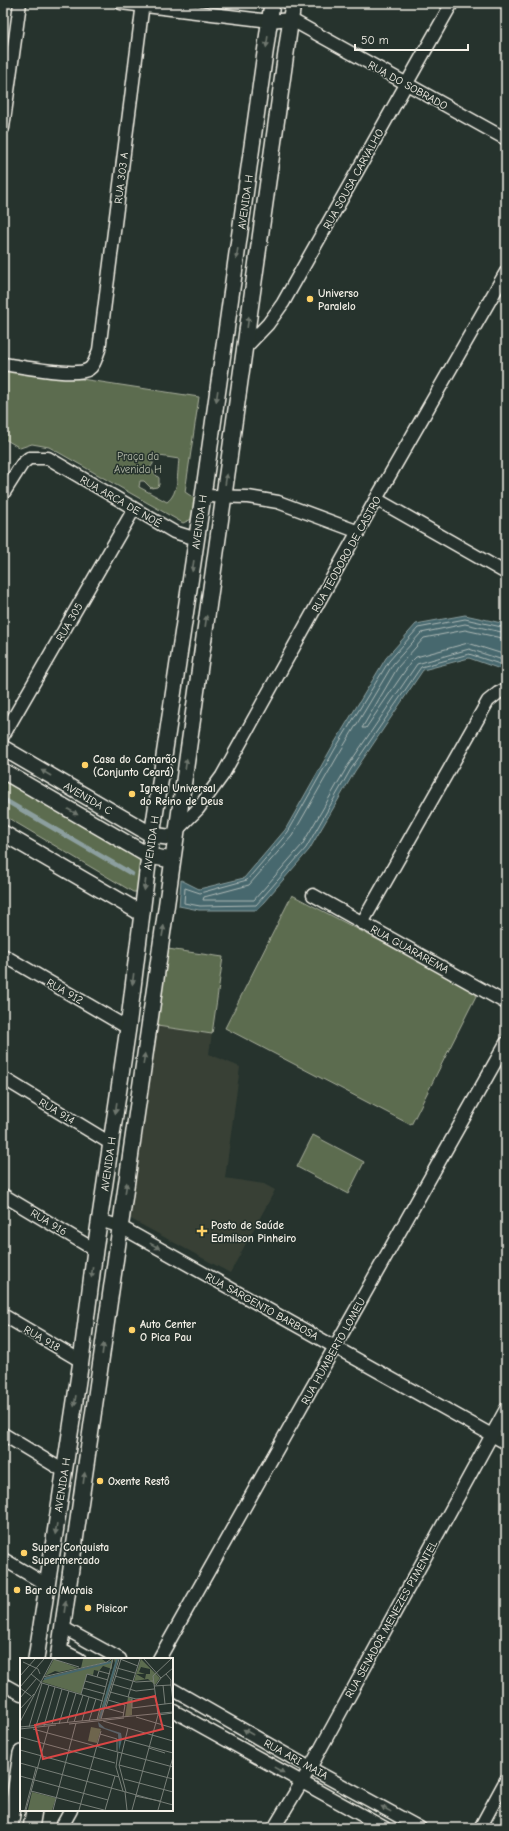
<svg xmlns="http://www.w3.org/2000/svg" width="509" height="1831" viewBox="0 0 509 1831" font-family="'Comic Neue',sans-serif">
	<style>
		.built { fill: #374036 }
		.green { fill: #5c6c4f; stroke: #a8ae9c; fill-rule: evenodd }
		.water { fill: #47686e; stroke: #8c9f9f }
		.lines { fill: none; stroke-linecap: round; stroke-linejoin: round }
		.shore { stroke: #afbab7; stroke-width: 1 }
		.stream { stroke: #8c9f9f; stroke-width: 4.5 }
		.minor-casing { stroke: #f4f1e8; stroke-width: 15 }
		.tertiary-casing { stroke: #f4f1e8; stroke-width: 18 }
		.minor { stroke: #26332d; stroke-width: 12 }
		.tertiary { stroke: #26332d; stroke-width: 15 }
		.oneway { fill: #6e766e }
		.poi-dot { fill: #ffd166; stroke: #26332d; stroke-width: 1.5 }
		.labels { text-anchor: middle; stroke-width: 3; stroke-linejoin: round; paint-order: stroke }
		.street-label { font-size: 11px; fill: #f4f1e8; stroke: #26332d }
		.poi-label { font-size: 11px; font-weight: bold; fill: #f4f1e8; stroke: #26332d; text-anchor: start }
		.park-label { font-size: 11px; fill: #b7bcab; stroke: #26332d }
		.inset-river { fill: none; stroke: #47686e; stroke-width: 2 }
		.inset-road { fill: none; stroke: #787f78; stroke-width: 1 }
		.view { fill: #da4645; fill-opacity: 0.15; stroke: #da4645; stroke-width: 2 }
		.inset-edge { fill: none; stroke: #f4f1e8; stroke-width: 2 }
	</style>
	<rect width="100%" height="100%" fill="#26332d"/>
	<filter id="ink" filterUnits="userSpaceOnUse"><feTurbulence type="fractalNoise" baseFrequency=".025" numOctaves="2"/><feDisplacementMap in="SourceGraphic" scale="8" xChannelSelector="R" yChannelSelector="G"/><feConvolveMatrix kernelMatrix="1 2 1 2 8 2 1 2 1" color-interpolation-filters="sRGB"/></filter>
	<g filter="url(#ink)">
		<path class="built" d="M168 949 223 957 209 1054 240 1067 225 1178 264 1184 275 1190 230 1273 129 1218 138 1165Z"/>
		<g class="green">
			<path d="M3 367 199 397 185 492 197 500 194 518 183 523 49 447 32 444 20 448 3 438ZM153 455 179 459C177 474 179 493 167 502L139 487 140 481H144L151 488 157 487 159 485V478L150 468 153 464Z"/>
			<path d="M3 778 137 854 144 862 140 892H133L3 815Z"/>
			<path d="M292 895 478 992 411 1125 225 1028Z"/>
			<path d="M168 949 223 957 212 1034 157 1026Z"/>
			<path d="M313 1135 364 1162 348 1194 297 1167Z"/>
		</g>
		<path class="water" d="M465 615 506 624V671L469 658 423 670 355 771 309 850 257 910H199L179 906 181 880 199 889 244 878 285 830 332 747 386 658 416 624Z"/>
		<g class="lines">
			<g class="shore">
				<path d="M506 628 465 619 418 628 389 661 335 749 288 832 247 880 200 893 185 888 184 903 200 906 256 905 306 848 351 769 421 667 469 654 506 666"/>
				<path d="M506 633 465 624 421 633 393 664 340 752 292 836 249 885 204 897 203 900H254L302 845 347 767 417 664 469 649 506 661"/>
				<path d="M506 639 465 630 424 638 398 667 362 728H366L411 662 416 657 468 643 506 655"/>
			</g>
			<path class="stream" d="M3 799 132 874"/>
			<defs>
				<g id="minor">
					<path d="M121 3 270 21 290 19 506 139"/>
					<path d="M3 128 20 3"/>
					<path d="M245 348 268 324 283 303 452 3"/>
					<path d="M3 364C20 366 76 378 89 369 95 365 96 357 99 350L143 3"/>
					<path d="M3 494 22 464 29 458H48L174 532 197 539"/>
					<path d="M203 496 248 497 278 502 359 532"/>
					<path d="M376 499 506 573"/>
					<path d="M3 736 134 509"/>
					<path d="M177 830 198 809 222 776 376 499 506 272"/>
					<path d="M313 895 506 1003"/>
					<path d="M362 923 488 701 498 693 506 689"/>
					<path d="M3 955 128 1028"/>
					<path d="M3 1078 110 1143"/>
					<path d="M3 1195 95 1250"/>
					<path d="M100 1220 121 1227 506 1443"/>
					<path d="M3 1315 81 1361"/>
					<path d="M3 1434 64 1471"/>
					<path d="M3 1559 47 1585"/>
					<path d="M62 1627 120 1659"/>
					<path d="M59 1649 79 1659"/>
					<path d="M159 1659 506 1043"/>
					<path d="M3 1684 21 1694"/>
					<path d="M172 1689 310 1768 420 1828"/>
					<path d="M172 1710 385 1828"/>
					<path d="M61 1828 71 1810"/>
					<path d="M274 1828 310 1768 506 1409"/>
					<path d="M480 1828 506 1780"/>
				</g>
				<g id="tertiary">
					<path d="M3 748 152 835 175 838"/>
					<path d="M3 771 149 856 172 860"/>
					<path d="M3 833 141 913"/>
					<path d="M36 1659 81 1361 95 1250 128 1028 149 856 203 496 272 3"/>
					<path d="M58 1659 164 923 293 3"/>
					<path d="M10 1828 21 1753"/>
					<path d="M31 1828 34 1810"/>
				</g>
			</defs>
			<use href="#minor" class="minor-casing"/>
			<use href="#tertiary" class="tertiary-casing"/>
			<use href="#minor" class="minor"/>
			<use href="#tertiary" class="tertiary"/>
		</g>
		<defs><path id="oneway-solid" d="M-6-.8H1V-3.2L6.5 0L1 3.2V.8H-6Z"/></defs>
		<g class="oneway">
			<use href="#oneway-solid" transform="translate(267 42) rotate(98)"/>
			<use href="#oneway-solid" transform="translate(237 254) rotate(98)"/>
			<use href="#oneway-solid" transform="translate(248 322) rotate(-82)"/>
			<use href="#oneway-solid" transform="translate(217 396) rotate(98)"/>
			<use href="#oneway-solid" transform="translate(226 479) rotate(-82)"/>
			<use href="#oneway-solid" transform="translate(193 566) rotate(99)"/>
			<use href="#oneway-solid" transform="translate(206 621) rotate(-82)"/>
			<use href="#oneway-solid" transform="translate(186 764) rotate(-82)"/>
			<use href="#oneway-solid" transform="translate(46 773) rotate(-150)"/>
			<use href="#oneway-solid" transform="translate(73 812) rotate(30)"/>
			<use href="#oneway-solid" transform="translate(145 885) rotate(97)"/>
			<use href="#oneway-solid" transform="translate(163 931) rotate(-81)"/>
			<use href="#oneway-solid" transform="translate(133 979) rotate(97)"/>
			<use href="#oneway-solid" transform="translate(144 1059) rotate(-82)"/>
			<use href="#oneway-solid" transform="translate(116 1108) rotate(98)"/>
			<use href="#oneway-solid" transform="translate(126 1188) rotate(-82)"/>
			<use href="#oneway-solid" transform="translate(155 1246) rotate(29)"/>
			<use href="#oneway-solid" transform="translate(92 1272) rotate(97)"/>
			<use href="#oneway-solid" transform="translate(103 1349) rotate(-82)"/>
			<use href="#oneway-solid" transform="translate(75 1401) rotate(99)"/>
			<use href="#oneway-solid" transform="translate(84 1478) rotate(-82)"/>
			<use href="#oneway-solid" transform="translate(56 1529) rotate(99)"/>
			<use href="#oneway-solid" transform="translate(65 1607) rotate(-82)"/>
			<use href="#oneway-solid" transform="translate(248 1732) rotate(-150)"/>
			<use href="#oneway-solid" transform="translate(279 1770) rotate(29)"/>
			<use href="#oneway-solid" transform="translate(386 1809) rotate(-151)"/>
		</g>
	</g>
	<g class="poi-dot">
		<circle cx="310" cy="299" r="4"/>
		<circle cx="85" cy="765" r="4"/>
		<circle cx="132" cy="794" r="4"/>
		<path d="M200 1225h4v4h4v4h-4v4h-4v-4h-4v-4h4z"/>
		<circle cx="132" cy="1330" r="4"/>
		<circle cx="100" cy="1481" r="4"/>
		<circle cx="24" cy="1553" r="4"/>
		<circle cx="17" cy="1590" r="4"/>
		<circle cx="88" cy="1608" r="4"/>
	</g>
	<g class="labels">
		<g class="street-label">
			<text transform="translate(408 85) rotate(29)" y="4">RUA DO SOBRADO</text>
			<text transform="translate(121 178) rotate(-83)" y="4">RUA 303 A</text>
			<text transform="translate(353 179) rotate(-61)" y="4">RUA SOUSA CARVALHO</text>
			<text transform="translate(245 202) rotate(-82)" y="4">AVENIDA H</text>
			<text transform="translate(121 501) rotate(30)" y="4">RUA ARCA DE NOÉ</text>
			<text transform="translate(199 522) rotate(-82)" y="4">AVENIDA H</text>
			<text transform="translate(346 554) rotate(-61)" y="4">RUA TEODORO DE CASTRO</text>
			<text transform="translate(69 622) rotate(-60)" y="4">RUA 305</text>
			<text transform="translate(88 798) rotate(30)" y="4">AVENIDA C</text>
			<text transform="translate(151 843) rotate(-82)" y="4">AVENIDA H</text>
			<text transform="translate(410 949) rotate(29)" y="4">RUA GUARAREMA</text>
			<text transform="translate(65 991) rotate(30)" y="4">RUA 912</text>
			<text transform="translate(57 1111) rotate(31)" y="4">RUA 914</text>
			<text transform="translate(108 1164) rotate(-82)" y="4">AVENIDA H</text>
			<text transform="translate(49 1222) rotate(31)" y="4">RUA 916</text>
			<text transform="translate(262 1306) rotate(29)" y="4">RUA SARGENTO BARBOSA</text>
			<text transform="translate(42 1338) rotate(30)" y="4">RUA 918</text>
			<text transform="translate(333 1351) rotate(-61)" y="4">RUA HUMBERTO LOMEU</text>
			<text transform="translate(62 1485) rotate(-81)" y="4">AVENIDA H</text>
			<text transform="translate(391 1619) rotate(-61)" y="4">RUA SENADOR MENEZES PIMENTEL</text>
			<text transform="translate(296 1759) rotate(29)" y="4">RUA ARI MAIA</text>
		</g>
		<g class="poi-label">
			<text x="318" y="297">Universo<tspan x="318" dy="13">Paralelo</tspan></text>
			<text x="93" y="763">Casa do Camarão<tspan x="93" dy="13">(Conjunto Ceará)</tspan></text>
			<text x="140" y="792">Igreja Universal<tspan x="140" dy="13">do Reino de Deus</tspan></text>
			<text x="211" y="1229">Posto de Saúde<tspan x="211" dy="13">Edmilson Pinheiro</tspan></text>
			<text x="140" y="1328">Auto Center<tspan x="140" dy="13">O Pica Pau</tspan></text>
			<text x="108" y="1485">Oxente Restô</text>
			<text x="32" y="1551">Super Conquista<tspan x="32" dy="13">Supermercado</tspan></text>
			<text x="25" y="1594">Bar do Morais</text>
			<text x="96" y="1612">Pisicor</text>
		</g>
		<g class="park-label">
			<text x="138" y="460">Praça da<tspan x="138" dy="13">Avenida H</tspan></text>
		</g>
	</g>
	<g transform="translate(20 1658)">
		<rect width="153" height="153" fill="#26332d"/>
		<path d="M34 1 58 10 39 14 35 13 25 18ZM63 1H82L86 4 61 10ZM92 1V11L83 8 79 13 74 12 73 17 67 16 61 36 22 24 26 19 89 5ZM94 1H98L81 60 78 61 95 6ZM121 1 140 20 135 27 128 21 114 23 116 16 125 21 126 16H130V11L121 9 119 14 125 16H116ZM108 39 112 41V57L105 59ZM71 69 81 71 77 85 68 83ZM12 134 36 140 32 152H8Z" fill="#5c6c4f"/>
		<path d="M78 64 85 70 101 75 102 81 99 93 98 76 79 69Z" fill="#47686e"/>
		<path class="inset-river" d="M24 21 91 4M80 60 97 1"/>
		<path class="inset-road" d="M100 1 118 8M124 1 141 20M3 4 18 11 20 16M97 10 115 15M11 16 22 25 83 43M146 16 151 22V27M0 18 15 1M95 18 116 24 133 23M23 19 87 4 91 1M77 19 79 13 90 16M65 23 86 29M92 26 116 33 134 31M136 27 141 20 153 10M143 27 145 46M134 28 151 27 153 44M0 29 24 1M0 30 11 38M63 30 85 36M90 34 116 41 135 39M61 36 67 16 88 22M108 39 120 1M0 40 17 20M112 40V50L153 45M88 42 105 47 103 59M86 49 101 1M86 50 104 55M0 51 14 36M138 57 153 55M116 59 153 70M81 61 99 1M77 62 93 1M62 63 69 39M69 63 76 41M83 63 153 83M0 64 33 1 59 9M54 64 63 37M47 65 56 35M32 66 42 31M39 66 49 33M49 66 104 60M16 68 29 27M24 68 35 29M0 69 153 54M9 69 22 25M0 71 36 67M13 71 153 109M80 76 97 81V93M0 79 95 105M105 82 153 95M129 90 145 95M0 92 99 119M98 94 96 109 103 133M0 105 153 147M99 107 153 121M0 118 88 142M104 121 153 134M11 133 84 152M105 134 107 152M106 134 99 107 108 70M115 138 140 143M5 152 16 110M6 152 29 68M33 152 56 65M59 152 81 73M85 152 95 118M112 152 138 57 133 18 151 1M138 152 153 99"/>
		<path class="view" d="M135 38 143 71 23 101 15 67Z"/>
		<rect width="153" height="153" class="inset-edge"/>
	</g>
	<rect width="509" height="1831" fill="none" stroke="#26332d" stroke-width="16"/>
	<rect x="8" y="8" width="493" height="1815" fill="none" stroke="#f4f1e8" stroke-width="1.5" filter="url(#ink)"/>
	<path d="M355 44v6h113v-6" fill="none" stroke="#f4f1e8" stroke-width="2"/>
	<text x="361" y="44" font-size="12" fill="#f4f1e8" stroke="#26332d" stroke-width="3" paint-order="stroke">50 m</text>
</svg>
